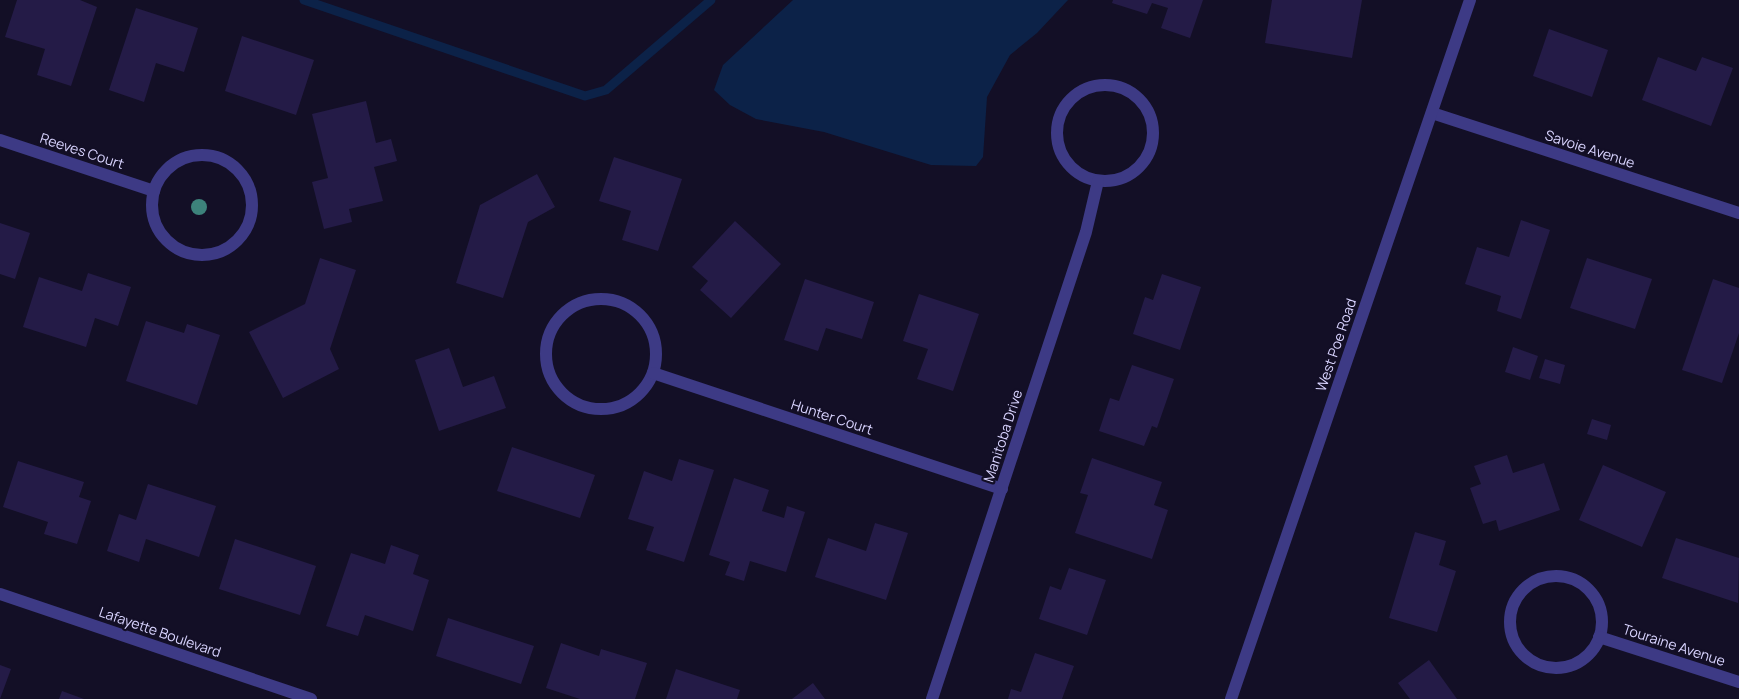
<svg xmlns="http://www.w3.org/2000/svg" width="1739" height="699" viewBox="0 0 1739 699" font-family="Manrope,sans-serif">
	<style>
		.water { fill: #0c2248 }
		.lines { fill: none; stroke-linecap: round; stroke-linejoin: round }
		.stream { stroke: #0c2248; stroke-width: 9 }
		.building { fill: #241b47 }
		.minor { stroke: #3d3a85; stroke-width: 12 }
		.tertiary { stroke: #3d3a85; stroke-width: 12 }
		.tree { fill: #3d827b }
		.labels { text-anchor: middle; stroke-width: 4.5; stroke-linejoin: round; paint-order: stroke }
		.street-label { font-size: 14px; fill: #d9d4ff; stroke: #130f26 }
	</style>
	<rect width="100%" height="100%" fill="#130f26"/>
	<path class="water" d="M793 0H1068L1037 33 1010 55 987 97 983 157 976 166 931 165 824 132 756 119 730 105 714 90 723 65Z"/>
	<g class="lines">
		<path class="stream" d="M304 0 585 96 606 90 711 0"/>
	</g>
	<g class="building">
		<path d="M17 0H80L97 7 71 86 37 75 45 49 5 37Z"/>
		<path d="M1113 0H1203L1190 38 1161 28 1168 8 1152 3 1147 14 1112 3Z"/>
		<path d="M1272 0H1362L1352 58 1265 43Z"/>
		<path d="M136 8 198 28 184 72 156 63 144 102 109 90Z"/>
		<path d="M1549 29 1608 50 1592 97 1533 76Z"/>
		<path d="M242 36 314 60 296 115 225 91Z"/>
		<path d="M1658 57 1696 71 1702 57 1733 68 1711 126 1642 100Z"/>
		<path d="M366 101 376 143 391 139 397 161 374 167 383 201 349 209 352 222 324 229 312 182 328 178 312 114Z"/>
		<path d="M614 157 682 179 658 251 622 240 631 211 599 201Z"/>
		<path d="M537 174 555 207 528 222 503 298 456 283 480 205Z"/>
		<path d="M1521 220 1550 230 1521 319 1497 311 1501 296 1465 284 1477 247 1509 257Z"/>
		<path d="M735 221 781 264 731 318 700 290 708 281 692 267Z"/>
		<path d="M0 223 30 233 15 279 0 274Z"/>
		<path d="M320 258 356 270 330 349 339 369 283 398 249 332 305 304Z"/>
		<path d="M1587 258 1652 279 1635 329 1570 308Z"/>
		<path d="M88 273 131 287 118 326 95 318 86 347 23 327 39 277 82 291Z"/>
		<path d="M1162 274 1201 287 1180 350 1133 334 1145 297 1153 300Z"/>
		<path d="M805 279 874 302 862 339 826 328 818 351 784 340Z"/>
		<path d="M1713 279 1739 288V333L1722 383 1682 370Z"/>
		<path d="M919 294 979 314 953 391 917 379 928 349 903 341Z"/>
		<path d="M146 321 184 333 187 324 220 335 197 405 126 381Z"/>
		<path d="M1513 347 1538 356 1530 380 1505 372Z"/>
		<path d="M449 348 463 387 494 376 506 408 439 431 415 360Z"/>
		<path d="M1545 359 1565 365 1560 384 1539 378Z"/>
		<path d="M1132 365 1174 379 1157 428 1152 426 1144 446 1099 431 1110 398 1119 401Z"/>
		<path d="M1592 419 1611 425 1607 440 1587 434Z"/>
		<path d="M512 447 595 475 580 518 497 491Z"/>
		<path d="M1507 455 1513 473 1544 463 1560 510 1499 531 1496 520 1483 524 1470 488 1481 484 1474 466Z"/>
		<path d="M1092 458 1162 482 1154 505 1168 510 1152 559 1075 533 1088 495 1080 493Z"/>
		<path d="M679 459 714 470 684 562 646 550 654 527 628 519 644 471 672 481Z"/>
		<path d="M18 461 84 482 79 497 91 501 77 544 44 534 48 522 3 507Z"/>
		<path d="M1603 465 1666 492 1642 547 1579 520Z"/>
		<path d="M734 478 769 490 762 511 784 518 787 506 805 512 786 572 750 561 744 581 725 575 730 562 709 555Z"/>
		<path d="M148 484 216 506 199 557 146 539 139 562 107 551 119 514 136 520Z"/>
		<path d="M875 523 908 533 886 600 815 577 828 538 866 551Z"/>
		<path d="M1415 532 1446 541 1439 565 1456 571 1437 632 1389 618Z"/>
		<path d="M1676 538 1739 558 1738 603 1662 578Z"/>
		<path d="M235 539 316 566 300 615 219 589Z"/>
		<path d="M391 545 419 555 413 574 429 580 413 631 365 615 358 636 326 626 351 553 385 564Z"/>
		<path d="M1069 568 1106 580 1087 635 1039 619 1050 586 1061 590Z"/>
		<path d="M448 618 534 646 521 684 436 656Z"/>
		<path d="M561 643 599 656 601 649 647 663 635 699H580L546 688Z"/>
		<path d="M1035 653 1074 666 1062 699H1008L1011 689 1021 692Z"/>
		<path d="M1429 660 1457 699H1410L1398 683Z"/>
		<path d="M0 665 11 669 0 699Z"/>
		<path d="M676 669 740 690 737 699H666Z"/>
		<path d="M813 683 825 699H792Z"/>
		<path d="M62 691 84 699H59Z"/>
	</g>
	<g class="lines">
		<g class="minor">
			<circle cx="1105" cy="133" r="48"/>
			<path d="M1432 113 1739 213"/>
			<path d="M0 140 154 191"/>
			<circle cx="202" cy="205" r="50"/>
			<circle cx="601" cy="354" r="55"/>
			<path d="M653 373 1002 489"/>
			<circle cx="1556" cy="622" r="46"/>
			<path d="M0 594 311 699"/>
			<path d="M1599 637 1739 682"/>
			<path d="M932 699 1086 232 1098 181"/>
		</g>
		<path class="tertiary" d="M1231 699 1470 0"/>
	</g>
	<circle class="tree" cx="199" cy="207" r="8"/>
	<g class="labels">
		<g class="street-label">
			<text transform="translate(1590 149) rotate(18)" y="5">Savoie Avenue</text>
			<text transform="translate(82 151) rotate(18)" y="5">Reeves Court</text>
			<text transform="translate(1336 345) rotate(-71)" y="5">West Poe Road</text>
			<text transform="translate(832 417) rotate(18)" y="5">Hunter Court</text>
			<text transform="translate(1003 436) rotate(-72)" y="5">Manitoba Drive</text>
			<text transform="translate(160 632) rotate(19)" y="5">Lafayette Boulevard</text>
			<text transform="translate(1674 645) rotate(18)" y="5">Touraine Avenue</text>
		</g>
	</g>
</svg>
